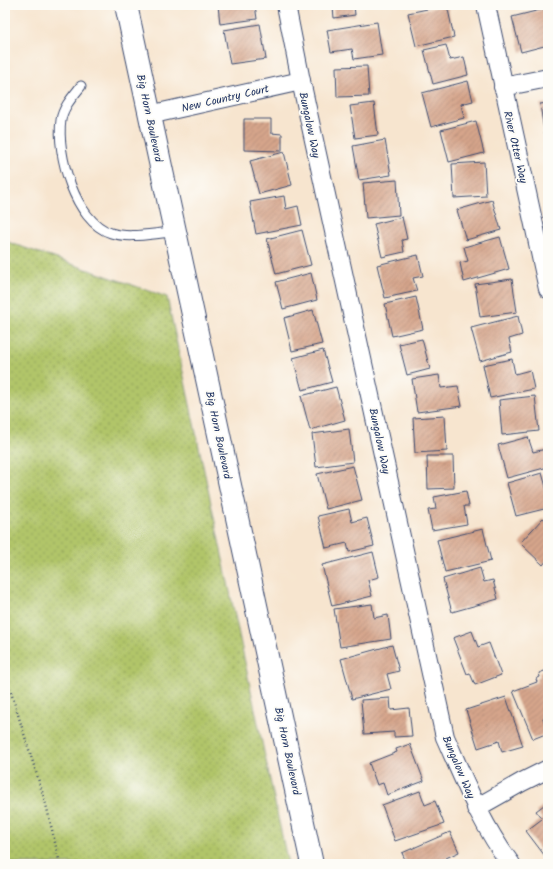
<svg xmlns="http://www.w3.org/2000/svg" width="553" height="869" viewBox="0 0 553 869" font-family="Kalam,sans-serif">
	<style>
		.grass { fill: url(#grass-dots); stroke: #667a64 }
		.building { fill: url(#building-hatch) }
		.lines { fill: none; stroke-linecap: round; stroke-linejoin: round }
		.lane-casing { stroke: #3c4a6f; stroke-width: 11 }
		.street-casing { stroke: #3c4a6f; stroke-width: 20 }
		.secondary-casing { stroke: #3c4a6f; stroke-width: 24 }
		.path { stroke: #3c4a6f; stroke-width: 2.5; stroke-dasharray: 1 3; stroke-linecap: butt }
		.lane { stroke: #fff; stroke-width: 9 }
		.street { stroke: #fff; stroke-width: 18 }
		.secondary { stroke: #fff; stroke-width: 22 }
		.labels { text-anchor: middle; stroke-width: 4; stroke-linejoin: round; paint-order: stroke }
		.street-label { font-size: 11px; fill: #1b2f5e; stroke: #fdfcf7 }
	</style>
	<defs>
		<pattern id="grass-dots" width="8" height="8" patternUnits="userSpaceOnUse"><rect width="8" height="8" fill="#b1c569"/><path d="M2 2h.1M6 6h.1" fill="none" stroke="#8fa05a" stroke-width="1.8" stroke-linecap="round"/></pattern>
		<pattern id="building-hatch" width="6" height="6" patternUnits="userSpaceOnUse"><rect width="6" height="6" fill="#d6a58b"/><path d="M-1 1l2-2M0 6l6-6M5 7l2-2" fill="none" stroke="#ad8775"/></pattern>
	</defs>
	<rect width="100%" height="100%" fill="#fdfcf7"/>
	<filter id="ink" filterUnits="userSpaceOnUse"><feTurbulence type="fractalNoise" baseFrequency=".025" numOctaves="2"/><feDisplacementMap in="SourceGraphic" scale="8" xChannelSelector="R" yChannelSelector="G"/><feConvolveMatrix kernelMatrix="1 2 1 2 8 2 1 2 1" color-interpolation-filters="sRGB"/></filter>
	<filter id="wash" filterUnits="userSpaceOnUse"><feTurbulence type="fractalNoise" baseFrequency=".012" numOctaves="4" result="noise"/><feDisplacementMap in="SourceGraphic" scale="16" xChannelSelector="R" yChannelSelector="G"/><feGaussianBlur stdDeviation="0.9" result="paint"/><feColorMatrix in="noise" values="0 0 0 0 0 0 0 0 0 0 0 0 0 0 0 0 0 1.4 0 .05"/><feComposite in="paint" operator="in"/></filter>
	<g filter="url(#wash)">
		<rect width="100%" height="100%" fill="#f7e5cf"/>
		<path class="grass" d="M5 241 167 297 288 864H5Z"/>
		<g id="blocks">
			<g class="building">
				<path d="M218 5H255L257 19 220 24Z"/>
				<path d="M323 5H354L355 15 334 18 333 7 323 8Z"/>
				<path d="M447 5 454 37 416 46 408 13Z"/>
				<path d="M544 9 548 26V45L521 52 512 17Z"/>
				<path d="M377 22 382 55 354 59 352 49 331 52 327 30Z"/>
				<path d="M260 24 266 59 230 64 224 30Z"/>
				<path d="M446 45 450 60 464 57 468 75 433 84 424 50Z"/>
				<path d="M367 66 369 96 337 97 336 67Z"/>
				<path d="M468 81 473 101 461 104 464 118 431 127 422 93Z"/>
				<path d="M374 103 378 135 355 138 350 106Z"/>
				<path d="M548 103V137H545L540 104Z"/>
				<path d="M244 119H271V133L282 134V151L244 150Z"/>
				<path d="M476 121 484 153 449 162 441 130Z"/>
				<path d="M385 140 391 175 359 180 353 146Z"/>
				<path d="M284 152 292 185 259 194 250 161Z"/>
				<path d="M484 162 486 196 454 198 452 164Z"/>
				<path d="M397 180 399 215 366 218 363 183Z"/>
				<path d="M284 196 286 209 298 206 302 225 256 234 250 202Z"/>
				<path d="M492 200 501 230 466 240 457 210Z"/>
				<path d="M402 217 407 239 402 240 404 252 382 257 374 224Z"/>
				<path d="M302 230 311 265 276 274 267 239Z"/>
				<path d="M500 237 509 269 464 282 460 263 468 261 464 247Z"/>
				<path d="M418 255 423 276 413 278 417 291 385 298 377 265Z"/>
				<path d="M311 273 317 300 283 309 276 282Z"/>
				<path d="M512 279 517 312 480 317 475 284Z"/>
				<path d="M416 297 423 329 392 336 385 304Z"/>
				<path d="M313 310 322 344 292 351 284 318Z"/>
				<path d="M518 316 522 335 509 339 512 352 480 361 471 328Z"/>
				<path d="M422 339 430 369 407 375 399 344Z"/>
				<path d="M323 350 332 382 302 390 293 358Z"/>
				<path d="M512 359 515 374 530 370 534 389 490 398 483 365Z"/>
				<path d="M439 375 441 388 458 386 462 406 417 412 412 379Z"/>
				<path d="M336 387 345 420 310 430 301 396Z"/>
				<path d="M535 396 539 431 502 435 499 400Z"/>
				<path d="M445 416 447 451 415 453 413 418Z"/>
				<path d="M349 429 353 462 316 467 312 434Z"/>
				<path d="M528 437 533 452 546 449 548 467 507 478 498 445Z"/>
				<path d="M427 456H453L454 488 428 489Z"/>
				<path d="M353 466 362 500 326 509 317 474Z"/>
				<path d="M542 473 548 494V508L516 516 507 483Z"/>
				<path d="M466 491 469 506H464L467 524 432 530 428 510 436 509 434 497Z"/>
				<path d="M349 509 352 522 367 518 374 546 349 552 347 543 326 548 318 516Z"/>
				<path d="M543 518 548 522V559L543 565 520 543Z"/>
				<path d="M483 529 491 561 445 572 437 540Z"/>
				<path d="M373 552 379 577 368 580 372 596 332 606 322 565Z"/>
				<path d="M480 568 484 582 493 580 498 599 452 612 443 579Z"/>
				<path d="M372 604 374 618 388 615 391 639 340 647 334 609Z"/>
				<path d="M472 631 478 647 489 643 501 675 475 685 470 673 467 674 453 638Z"/>
				<path d="M392 645 399 671 387 674 391 689 352 699 341 659Z"/>
				<path d="M547 670 548 716 543 718 548 733 533 739 513 691 537 682 536 679 540 677 539 673Z"/>
				<path d="M506 697 523 746 502 752 499 741 478 748 466 710Z"/>
				<path d="M390 698 391 710 409 708 412 736 394 737V732L364 734 361 700Z"/>
				<path d="M410 744 424 781 387 795 383 783 377 785 369 763 397 752 396 749Z"/>
				<path d="M420 791 425 805 435 801 444 824 395 841 382 805Z"/>
				<path d="M548 802V860L526 831 542 819 536 811Z"/>
				<path d="M450 832 459 852 446 858 449 864H407L402 853Z"/>
			</g>
		</g>
	</g>
	<g filter="url(#ink)">
		<use href="#blocks" fill-opacity="0" stroke="#3c4a6f" stroke-width="1"/>
		<g class="lines">
			<defs>
				<path id="lane" d="M81 86C74 95 63 107 61 120 56 153 75 222 111 233 130 239 154 233 175 232"/>
				<g id="street">
					<path d="M286 5 301 81 445 737C465 782 481 824 511 864"/>
					<path d="M486 5 548 289"/>
					<path d="M503 87 548 78"/>
					<path d="M149 115 301 81"/>
					<path d="M476 808 522 782 548 769"/>
				</g>
				<path id="secondary" d="M126 5 312 864"/>
			</defs>
			<use href="#lane" class="lane-casing"/>
			<use href="#street" class="street-casing"/>
			<use href="#secondary" class="secondary-casing"/>
			<path class="path" d="M5 673 46 804 60 864"/>
			<use href="#lane" class="lane"/>
			<use href="#street" class="street"/>
			<use href="#secondary" class="secondary"/>
		</g>
	</g>
	<g class="labels">
		<g class="street-label">
			<text transform="translate(225 98) rotate(-13)" y="4">New Country Court</text>
			<text transform="translate(150 118) rotate(78)" y="4">Big Horn Boulevard</text>
			<text transform="translate(310 125) rotate(78)" y="4">Bungalow Way</text>
			<text transform="translate(516 147) rotate(77)" y="4">River Otter Way</text>
			<text transform="translate(219 435) rotate(78)" y="4">Big Horn Boulevard</text>
			<text transform="translate(380 441) rotate(78)" y="4">Bungalow Way</text>
			<text transform="translate(288 751) rotate(78)" y="4">Big Horn Boulevard</text>
			<text transform="translate(459 767) rotate(67)" y="4">Bungalow Way</text>
		</g>
	</g>
	<rect width="553" height="869" fill="none" stroke="#fdfcf7" stroke-width="20"/>
</svg>
